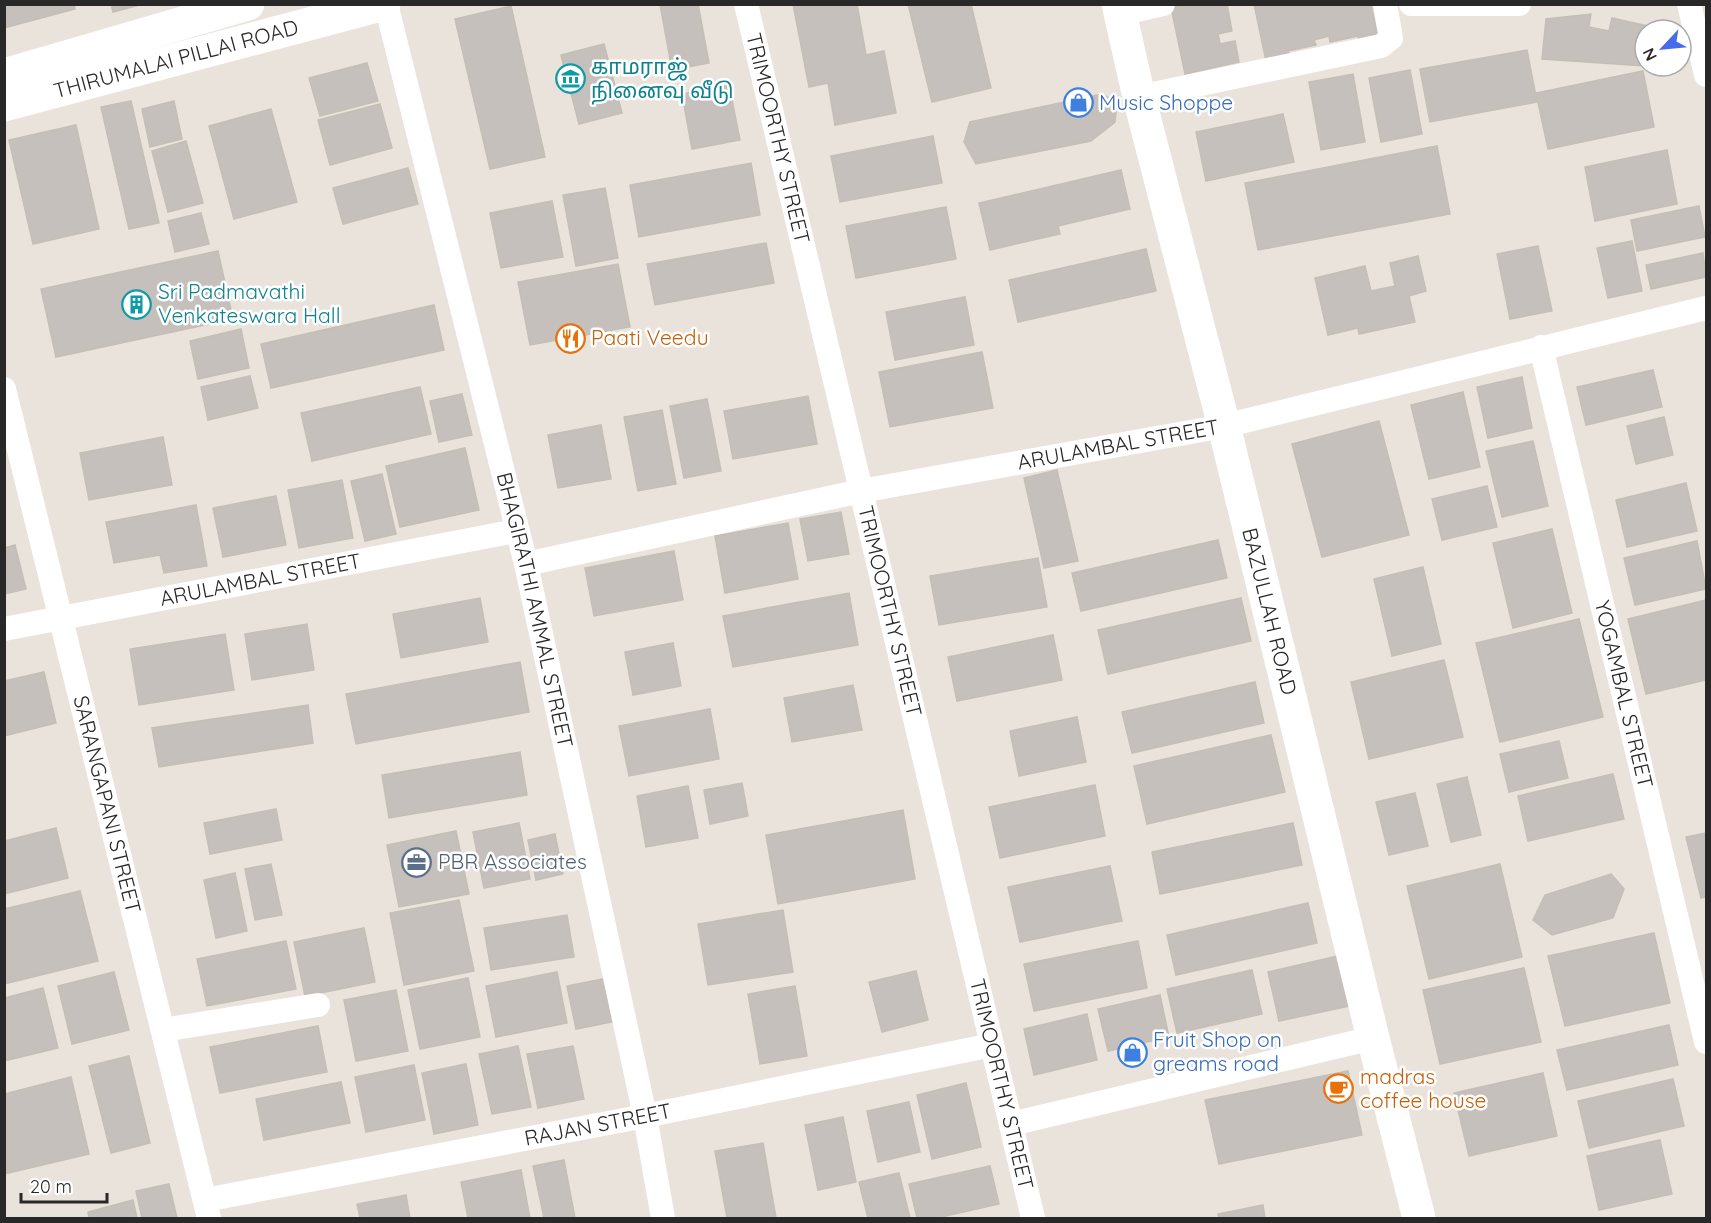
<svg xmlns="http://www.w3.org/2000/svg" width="1711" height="1223" viewBox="0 0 1711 1223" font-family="Quicksand,'Noto Sans Tamil',sans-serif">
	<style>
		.building { fill: #c5c0bb; stroke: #c5beb5; stroke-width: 1.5 }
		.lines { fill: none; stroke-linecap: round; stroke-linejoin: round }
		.street { stroke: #fff; stroke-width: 24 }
		.secondary { stroke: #fff; stroke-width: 33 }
		.labels { text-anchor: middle; stroke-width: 5; stroke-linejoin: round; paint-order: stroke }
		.street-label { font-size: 21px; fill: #282828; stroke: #fff }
		.culture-label { font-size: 21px; fill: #0d838f; stroke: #fff; text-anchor: start }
		.shop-label { font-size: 21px; fill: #366cbe; stroke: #fff; text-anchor: start }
		.food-label { font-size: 21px; fill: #c56008; stroke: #fff; text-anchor: start }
		.service-label { font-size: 21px; fill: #4e5e75; stroke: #fff; text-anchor: start }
	</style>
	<rect width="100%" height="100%" fill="#eae3db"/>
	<g class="building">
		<path d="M4 4H74L75 9 4 28Z"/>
		<path d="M111 4H143L113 12Z"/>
		<path d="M660 4H698L709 63 672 70Z"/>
		<path d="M793 4H857L866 55 884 51 896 113 835 125 828 83 809 87Z"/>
		<path d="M908 4H971L991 88 932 102Z"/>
		<path d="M1184 4H1227L1232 31 1218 34 1220 44 1235 41 1239 62 1185 74 1171 7Z"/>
		<path d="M1254 4H1371L1378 38 1359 42 1358 36 1330 42 1329 36 1314 40 1316 45 1288 51 1290 56 1266 61Z"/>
		<path d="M511 6 545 157 490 169 455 19Z"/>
		<path d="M1591 14 1589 27 1609 31 1612 18 1657 28V30H1645V66L1542 59 1546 19Z"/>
		<path d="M604 44 622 113 579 124 561 55Z"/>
		<path d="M1527 50 1537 102 1430 122 1420 69Z"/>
		<path d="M367 63 378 101 320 116 309 78Z"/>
		<path d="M1410 70 1422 134 1381 142 1369 78Z"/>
		<path d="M1643 71 1654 127 1548 149 1536 93Z"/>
		<path d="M1353 74 1365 142 1321 150 1309 82Z"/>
		<path d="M729 85 740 140 692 149 682 94Z"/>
		<path d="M1102 94 1117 103 1115 122 1091 141 976 164 964 142 970 122Z"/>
		<path d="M131 101 159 223 129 229 101 107Z"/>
		<path d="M174 101 182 139 150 147 142 109Z"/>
		<path d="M380 104 392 148 330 165 318 120Z"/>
		<path d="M271 109 297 202 234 219 209 126Z"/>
		<path d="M1283 114 1294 162 1206 181 1196 132Z"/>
		<path d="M76 125 99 229 33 244 9 140Z"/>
		<path d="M933 136 942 183 840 202 831 156Z"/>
		<path d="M186 141 203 203 168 212 152 151Z"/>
		<path d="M1437 146 1450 214 1258 250 1245 183Z"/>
		<path d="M1667 150 1677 204 1595 221 1585 167Z"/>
		<path d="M751 163 760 215 639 237 630 185Z"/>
		<path d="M408 168 418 204 343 224 333 188Z"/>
		<path d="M1121 170 1130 209 1058 226 1060 234 990 250 979 203Z"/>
		<path d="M605 188 618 258 576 266 563 195Z"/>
		<path d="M552 201 563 257 501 268 490 213Z"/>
		<path d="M1699 206 1705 237 1637 251 1631 220Z"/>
		<path d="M946 207 956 259 856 278 846 226Z"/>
		<path d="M201 213 209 244 175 252 168 221Z"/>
		<path d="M1632 241 1642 291 1608 298 1597 248Z"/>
		<path d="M766 243 774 283 655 305 647 264Z"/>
		<path d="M1538 246 1552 311 1510 319 1497 254Z"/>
		<path d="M1146 249 1156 291 1018 322 1009 280Z"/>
		<path d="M218 251 233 319 56 357 41 289Z"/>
		<path d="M1703 253 1706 277 1651 289 1646 265Z"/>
		<path d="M1418 256 1426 291 1409 296 1415 322 1359 334 1358 328 1328 335 1315 278 1365 266 1371 291 1395 286 1390 263Z"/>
		<path d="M618 264 630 327 530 345 518 282Z"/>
		<path d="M965 297 974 345 895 360 886 312Z"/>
		<path d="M434 305 444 350 271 388 261 344Z"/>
		<path d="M241 329 249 368 198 379 190 341Z"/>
		<path d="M982 352 993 408 890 427 879 372Z"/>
		<path d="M1653 370 1662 407 1586 425 1577 387Z"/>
		<path d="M250 376 258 408 208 420 201 387Z"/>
		<path d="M1522 377 1532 428 1488 438 1477 387Z"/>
		<path d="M420 387 431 434 312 461 301 413Z"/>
		<path d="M1463 392 1480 467 1429 479 1411 405Z"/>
		<path d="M462 394 472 435 439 442 430 401Z"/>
		<path d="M808 396 817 444 733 459 724 411Z"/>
		<path d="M707 399 721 471 684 478 670 406Z"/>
		<path d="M662 410 676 484 638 491 624 417Z"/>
		<path d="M1664 417 1673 455 1636 464 1627 426Z"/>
		<path d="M1379 421 1409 535 1322 557 1292 444Z"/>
		<path d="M601 425 611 479 558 488 548 435Z"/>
		<path d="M163 437 172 485 89 500 80 453Z"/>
		<path d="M1533 441 1548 506 1502 517 1486 451Z"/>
		<path d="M465 448 479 510 400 527 386 466Z"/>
		<path d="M1057 470 1078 561 1044 568 1024 478Z"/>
		<path d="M382 474 396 534 365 541 351 481Z"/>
		<path d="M342 480 353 538 299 548 288 490Z"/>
		<path d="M1686 483 1697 531 1627 547 1616 500Z"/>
		<path d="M1487 486 1497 527 1442 540 1432 499Z"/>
		<path d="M276 496 286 545 223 557 213 508Z"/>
		<path d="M196 505 207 566 164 573 160 555 114 563 106 522Z"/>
		<path d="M841 512 849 554 808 561 800 519Z"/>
		<path d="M788 523 798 579 725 593 715 536Z"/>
		<path d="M1552 529 1572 613 1513 628 1493 543Z"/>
		<path d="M1218 540 1227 578 1081 611 1072 573Z"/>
		<path d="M1697 541 1706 589 1635 605 1624 558Z"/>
		<path d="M15 545 26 589 4 594V548Z"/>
		<path d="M674 551 683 600 594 616 585 568Z"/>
		<path d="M1038 558 1047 607 939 625 930 576Z"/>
		<path d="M1423 567 1441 644 1392 656 1374 579Z"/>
		<path d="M849 593 858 645 733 667 723 616Z"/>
		<path d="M480 598 488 642 401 658 393 614Z"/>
		<path d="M1241 598 1251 641 1108 674 1098 630Z"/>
		<path d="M1706 600V680L1646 694 1628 619Z"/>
		<path d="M1579 619 1603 717 1500 742 1476 643Z"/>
		<path d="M307 624 314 670 252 680 245 634Z"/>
		<path d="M225 634 234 690 139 705 130 649Z"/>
		<path d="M1053 635 1062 680 957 701 948 657Z"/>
		<path d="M673 643 681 686 633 695 625 652Z"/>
		<path d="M1444 660 1463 737 1369 759 1351 682Z"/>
		<path d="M520 662 529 712 356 744 346 694Z"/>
		<path d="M44 672 56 723 4 736V681Z"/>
		<path d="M1255 682 1264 723 1132 753 1122 712Z"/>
		<path d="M853 685 862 730 792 742 784 698Z"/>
		<path d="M308 705 313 743 159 767 152 728Z"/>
		<path d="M710 709 719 759 629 776 619 726Z"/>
		<path d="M1077 717 1086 762 1019 776 1010 731Z"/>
		<path d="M1271 735 1285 792 1147 824 1134 766Z"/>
		<path d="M1559 741 1568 778 1509 792 1500 754Z"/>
		<path d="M520 752 527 795 389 818 382 775Z"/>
		<path d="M1613 774 1624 819 1528 841 1518 796Z"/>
		<path d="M1467 777 1481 835 1451 842 1437 784Z"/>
		<path d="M742 783 748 816 710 824 704 790Z"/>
		<path d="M1095 785 1105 836 1000 858 989 807Z"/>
		<path d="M688 786 698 838 646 847 637 796Z"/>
		<path d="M1415 793 1428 846 1389 855 1376 802Z"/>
		<path d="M276 809 282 840 210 854 204 823Z"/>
		<path d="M903 810 915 879 778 904 766 835Z"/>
		<path d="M519 823 530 879 484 888 473 832Z"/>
		<path d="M1293 823 1302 865 1160 894 1152 852Z"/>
		<path d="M56 828 68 878 4 894V841Z"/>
		<path d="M456 831 469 894 399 907 387 845Z"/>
		<path d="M1706 833V897L1701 898 1686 837Z"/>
		<path d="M555 834 563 874 536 880 528 840Z"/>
		<path d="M271 864 282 915 255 920 245 869Z"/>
		<path d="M1500 864 1522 957 1429 979 1407 886Z"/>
		<path d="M1110 866 1122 921 1020 942 1008 887Z"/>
		<path d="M235 873 247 931 216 938 204 880Z"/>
		<path d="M1611 874 1624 889 1613 918 1552 935 1533 920 1545 895Z"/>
		<path d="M80 891 98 961 4 984V909Z"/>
		<path d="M459 900 474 971 404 985 390 913Z"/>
		<path d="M1308 903 1317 943 1176 975 1167 935Z"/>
		<path d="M783 910 793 972 708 985 698 924Z"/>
		<path d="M567 915 574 957 491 970 484 928Z"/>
		<path d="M364 928 375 982 305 996 294 942Z"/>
		<path d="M1654 933 1670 1003 1565 1026 1548 956Z"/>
		<path d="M286 941 296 989 207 1006 197 959Z"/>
		<path d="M1138 941 1147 988 1034 1011 1024 964Z"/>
		<path d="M1338 956 1350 1006 1279 1021 1268 972Z"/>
		<path d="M1524 968 1541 1042 1440 1064 1423 990Z"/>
		<path d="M1252 970 1262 1014 1177 1033 1167 989Z"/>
		<path d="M916 971 928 1020 882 1032 869 982Z"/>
		<path d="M114 972 129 1030 72 1044 58 986Z"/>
		<path d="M557 972 567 1023 496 1037 486 986Z"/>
		<path d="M613 977 622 1020 576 1029 567 986Z"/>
		<path d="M468 978 480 1037 420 1049 408 990Z"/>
		<path d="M795 986 807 1056 760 1064 748 994Z"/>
		<path d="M43 988 58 1048 4 1061V998Z"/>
		<path d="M396 990 408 1051 356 1061 344 1000Z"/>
		<path d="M1160 995 1169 1037 1108 1051 1098 1009Z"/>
		<path d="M1087 1014 1097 1060 1034 1075 1024 1029Z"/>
		<path d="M1669 1025 1678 1065 1567 1090 1557 1050Z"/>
		<path d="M318 1026 327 1072 220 1093 210 1047Z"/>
		<path d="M518 1046 531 1107 492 1114 479 1054Z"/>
		<path d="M573 1046 584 1099 538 1108 527 1054Z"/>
		<path d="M129 1056 150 1143 111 1153 89 1066Z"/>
		<path d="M466 1064 478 1125 434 1134 422 1073Z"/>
		<path d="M414 1065 425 1120 366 1132 355 1077Z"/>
		<path d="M1348 1071 1362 1135 1219 1164 1205 1100Z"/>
		<path d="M1543 1073 1557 1136 1469 1156 1454 1093Z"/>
		<path d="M71 1077 89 1154 4 1174V1094Z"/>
		<path d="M1673 1079 1684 1126 1589 1148 1578 1101Z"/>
		<path d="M341 1082 350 1123 264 1140 256 1099Z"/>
		<path d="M966 1083 981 1147 932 1159 917 1095Z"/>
		<path d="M909 1102 920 1152 878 1162 867 1111Z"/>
		<path d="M843 1117 856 1182 818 1190 805 1125Z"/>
		<path d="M1660 1140 1672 1194 1599 1210 1587 1156Z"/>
		<path d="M763 1143 776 1218H727L715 1151Z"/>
		<path d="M564 1160 575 1218H544L533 1166Z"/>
		<path d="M990 1166 999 1204 937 1218H917L909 1184Z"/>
		<path d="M521 1170 530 1218H468L461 1182Z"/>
		<path d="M899 1173 910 1218H868L859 1182Z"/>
		<path d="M169 1184 177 1218H142L136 1191Z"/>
		<path d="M406 1195 410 1218H360L357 1204Z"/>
		<path d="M133 1200 137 1218H89L88 1212Z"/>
		<path d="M1263 1205 1265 1218H1219L1218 1214Z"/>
	</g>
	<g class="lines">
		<g class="street">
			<path id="s1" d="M386 4 526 564 645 1116 663 1218"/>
			<path id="s2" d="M746 4 1033 1218"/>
			<path d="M1411 4H1519"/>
			<path d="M1689 4 1706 75"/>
			<path d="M1119 14 1163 4"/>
			<path d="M1139 97 1381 46 1391 38 1385 4"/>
			<path id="s3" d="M1541 347 1706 1042"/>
			<path id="s4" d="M4 389 209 1218"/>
			<path id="s5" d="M526 564 861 491 1224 426 1706 308"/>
			<path id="s6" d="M4 629 516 531"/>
			<path d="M163 1030 318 1005"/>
			<path d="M1011 1124 1373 1038"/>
			<path id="s7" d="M205 1200 645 1116 992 1045"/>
		</g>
		<g class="secondary">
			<path id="s8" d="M1118 4 1139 97 1224 426 1373 1038 1419 1218"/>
			<path d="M4 75 248 4"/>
			<path id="s9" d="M4 105 384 4"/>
		</g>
	</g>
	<defs>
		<symbol id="museum-ring" viewBox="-11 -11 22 22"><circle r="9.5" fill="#fff" stroke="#0f9aa8" stroke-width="1.5"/><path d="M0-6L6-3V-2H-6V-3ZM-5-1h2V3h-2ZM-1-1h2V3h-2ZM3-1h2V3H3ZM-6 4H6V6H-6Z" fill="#0f9aa8"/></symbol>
		<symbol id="shop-ring" viewBox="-11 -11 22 22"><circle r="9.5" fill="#fff" stroke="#3f7fe0" stroke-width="1.5"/><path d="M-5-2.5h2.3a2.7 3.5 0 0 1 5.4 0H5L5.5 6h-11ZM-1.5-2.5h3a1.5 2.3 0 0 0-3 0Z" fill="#3f7fe0"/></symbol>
		<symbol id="building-ring" viewBox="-11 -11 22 22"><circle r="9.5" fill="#fff" stroke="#0f9aa8" stroke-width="1.5"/><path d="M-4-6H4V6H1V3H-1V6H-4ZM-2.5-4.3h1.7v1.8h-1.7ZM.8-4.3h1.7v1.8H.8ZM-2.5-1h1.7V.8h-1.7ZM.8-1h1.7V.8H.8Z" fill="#0f9aa8"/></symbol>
		<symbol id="restaurant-ring" viewBox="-11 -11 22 22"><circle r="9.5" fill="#fff" stroke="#e8710a" stroke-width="1.5"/><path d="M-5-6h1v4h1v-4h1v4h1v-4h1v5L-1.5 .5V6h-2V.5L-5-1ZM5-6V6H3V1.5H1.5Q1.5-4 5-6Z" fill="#e8710a"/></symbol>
		<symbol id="office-ring" viewBox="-11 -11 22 22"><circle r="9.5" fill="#fff" stroke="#5c6f8a" stroke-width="1.5"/><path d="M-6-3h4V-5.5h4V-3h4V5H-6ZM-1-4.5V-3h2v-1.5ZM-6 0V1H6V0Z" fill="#5c6f8a"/></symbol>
		<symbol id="cafe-ring" viewBox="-11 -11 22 22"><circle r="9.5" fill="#fff" stroke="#e8710a" stroke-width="1.5"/><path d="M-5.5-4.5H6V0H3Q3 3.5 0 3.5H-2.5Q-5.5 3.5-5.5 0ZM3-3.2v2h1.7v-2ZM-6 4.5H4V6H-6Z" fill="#e8710a"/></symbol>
	</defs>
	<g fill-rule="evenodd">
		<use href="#museum-ring" x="554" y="62" width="33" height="33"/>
		<use href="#shop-ring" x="1062" y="86" width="33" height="33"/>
		<use href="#building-ring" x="120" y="288" width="33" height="33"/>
		<use href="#restaurant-ring" x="554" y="322" width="33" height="33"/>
		<use href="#office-ring" x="400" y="846" width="33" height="33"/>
		<use href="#shop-ring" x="1116" y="1036" width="33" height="33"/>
		<use href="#cafe-ring" x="1322" y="1072" width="33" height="33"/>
	</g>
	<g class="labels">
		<g class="street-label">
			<text dy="7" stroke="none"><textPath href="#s9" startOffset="178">THIRUMALAI PILLAI ROAD</textPath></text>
			<text dy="7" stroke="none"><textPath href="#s2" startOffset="138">TRIMOORTHY STREET</textPath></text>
			<text dy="7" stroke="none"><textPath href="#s5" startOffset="604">ARULAMBAL STREET</textPath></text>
			<text dy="7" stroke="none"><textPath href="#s6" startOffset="261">ARULAMBAL STREET</textPath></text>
			<text dy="7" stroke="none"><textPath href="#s1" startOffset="624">BHAGIRATHI AMMAL STREET</textPath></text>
			<text dy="7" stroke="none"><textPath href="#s8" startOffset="626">BAZULLAH ROAD</textPath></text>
			<text dy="7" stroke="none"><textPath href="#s2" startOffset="624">TRIMOORTHY STREET</textPath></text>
			<text dy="7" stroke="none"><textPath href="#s3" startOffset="357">YOGAMBAL STREET</textPath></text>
			<text dy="7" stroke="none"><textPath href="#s4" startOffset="428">SARANGAPANI STREET</textPath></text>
			<text dy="7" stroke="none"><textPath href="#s2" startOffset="1110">TRIMOORTHY STREET</textPath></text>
			<text dy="7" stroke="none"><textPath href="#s7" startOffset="400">RAJAN STREET</textPath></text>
		</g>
		<g class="culture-label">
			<text x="591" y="74">காமராஜ்<tspan x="591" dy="24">நினைவு வீடு</tspan></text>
			<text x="158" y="299">Sri Padmavathi<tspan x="158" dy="24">Venkateswara Hall</tspan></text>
		</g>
		<g class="shop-label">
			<text x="1099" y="110">Music Shoppe</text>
			<text x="1153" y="1047">Fruit Shop on<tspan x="1153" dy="24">greams road</tspan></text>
		</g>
		<g class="food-label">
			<text x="591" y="345">Paati Veedu</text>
			<text x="1360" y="1084">madras<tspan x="1360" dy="24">coffee house</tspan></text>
		</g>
		<g class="service-label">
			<text x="438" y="869">PBR Associates</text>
		</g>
	</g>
	<rect width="1711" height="1223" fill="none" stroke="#282828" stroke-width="12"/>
	<g transform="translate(1663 48) rotate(244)"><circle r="28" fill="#ffffff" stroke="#a9a9a9" stroke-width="1.5"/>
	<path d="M0-4.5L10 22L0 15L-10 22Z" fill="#466cec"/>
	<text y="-9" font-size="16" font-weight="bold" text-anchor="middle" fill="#282828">N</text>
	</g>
	<path d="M21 1193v9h86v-9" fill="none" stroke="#282828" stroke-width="3"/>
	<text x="30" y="1193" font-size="18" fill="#282828" stroke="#ffffff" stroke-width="4.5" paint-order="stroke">20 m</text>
</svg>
